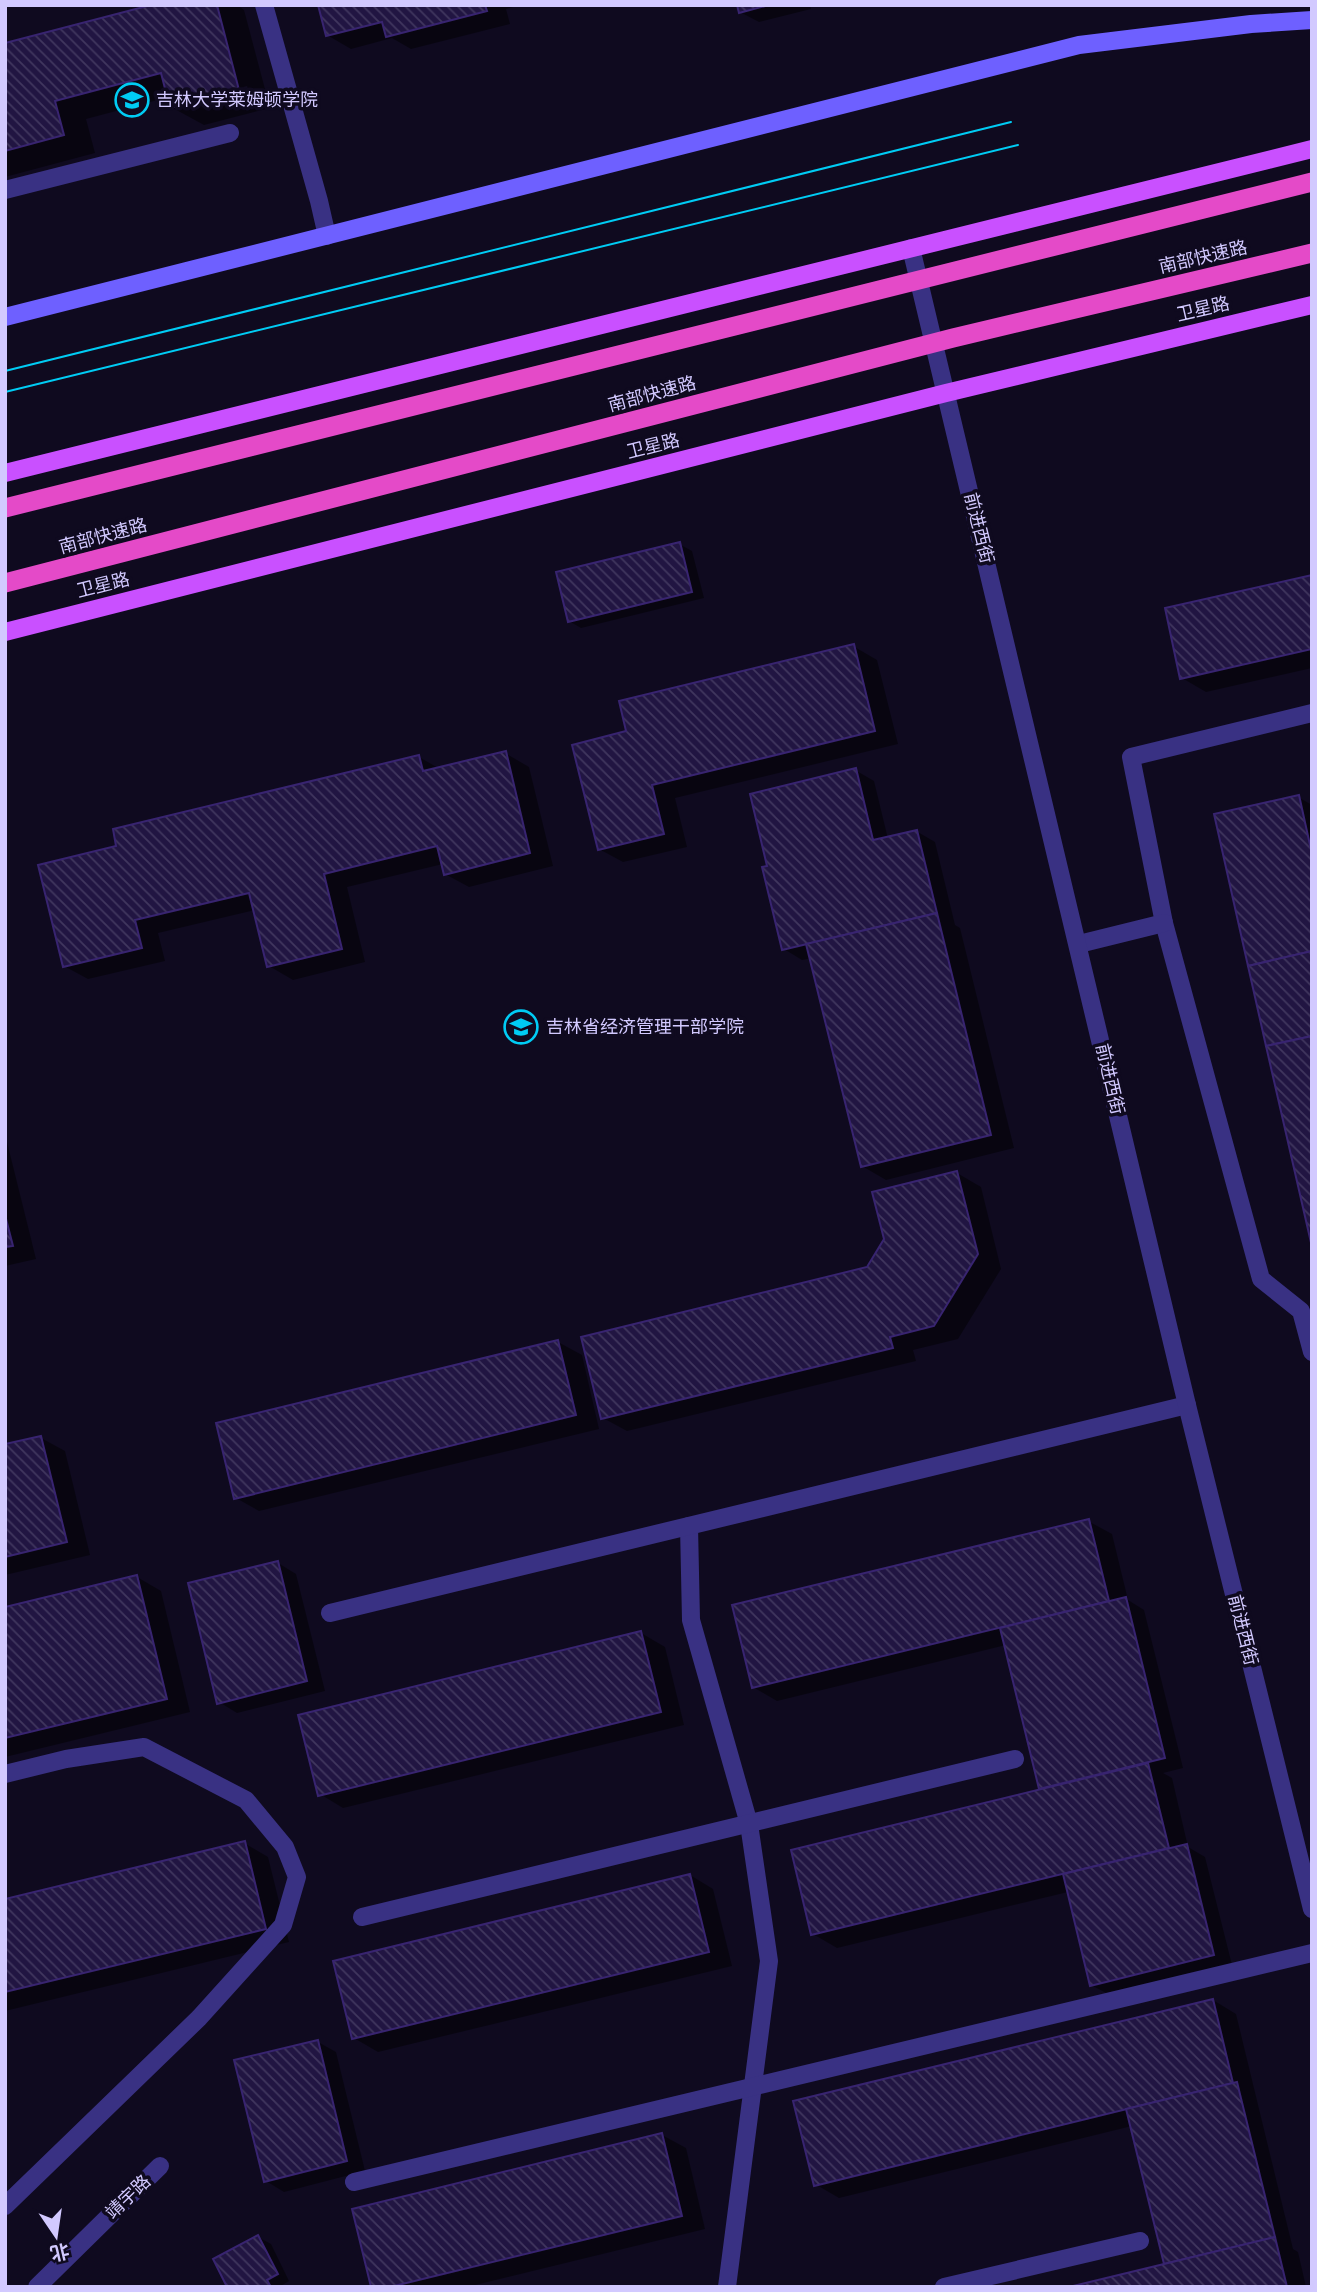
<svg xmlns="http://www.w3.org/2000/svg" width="1317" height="2292" viewBox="0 0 1317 2292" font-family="Manrope,'Noto Sans SC',sans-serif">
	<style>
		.shadow { fill: #0007; fill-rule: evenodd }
		.building { fill: url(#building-back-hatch); stroke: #382470; stroke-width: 2 }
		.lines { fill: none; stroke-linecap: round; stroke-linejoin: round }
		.service { stroke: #393183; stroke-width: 18 }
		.minor { stroke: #393183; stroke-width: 18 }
		.tertiary { stroke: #393183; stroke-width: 18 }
		.secondary { stroke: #6e60ff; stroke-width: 18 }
		.primary { stroke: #c950ff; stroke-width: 18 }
		.tram { stroke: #00ccf4; stroke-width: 2 }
		.trunk-bridge { stroke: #e44ac8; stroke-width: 19 }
		.labels { text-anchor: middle; stroke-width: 7; stroke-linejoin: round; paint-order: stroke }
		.poi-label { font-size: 18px; fill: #d2c9ff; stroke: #0f0a1f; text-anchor: start }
		.street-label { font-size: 18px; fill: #d2c9ff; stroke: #0f0a1f }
	</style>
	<defs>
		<pattern id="building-back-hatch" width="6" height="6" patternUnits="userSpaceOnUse" patternTransform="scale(1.75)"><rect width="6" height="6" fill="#211542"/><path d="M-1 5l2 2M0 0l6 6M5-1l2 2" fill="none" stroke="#40365e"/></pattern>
	</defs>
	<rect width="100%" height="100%" fill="#0f0a1f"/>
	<g class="shadow">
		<path d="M158 5H237L244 10 270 108 204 125 171 107 169 97 86 119 95 153 5 177V45ZM247 86 248 89 195 103V100Z"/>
		<path d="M319 5H520L506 9 510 24 411 49 392 38 351 49 327 35Z"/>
		<path d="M739 5H810L811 9 759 22 740 12Z"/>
		<path d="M679 544 692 551 704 598 581 628 569 621Z"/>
		<path d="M1312 576V668L1206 692 1182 678Z"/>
		<path d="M853 646 877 660 898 744 675 798 687 847 623 862 599 849 628 733Z"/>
		<path d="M505 753 529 767 553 866 469 887 445 874 443 864 347 887 365 962 293 980 269 966 255 910 158 933 165 961 88 979 64 966 118 847 419 757 440 769Z"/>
		<path d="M855 770 874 781 888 839 916 831 935 842 955 925 960 928 1014 1148 886 1180 862 1166 812 958 802 960 784 949 769 868Z"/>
		<path d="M1298 797 1312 805V1239Z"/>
		<path d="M5 1134 36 1259 5 1266Z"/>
		<path d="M957 1173 981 1187 1001 1269 958 1339 913 1350 916 1361 627 1431 603 1418 868 1269Z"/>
		<path d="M558 1342 582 1355 599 1429 259 1511 236 1498Z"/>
		<path d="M41 1438 65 1451 90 1555 5 1575V1446Z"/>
		<path d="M1088 1521 1112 1534 1128 1600 1144 1610 1183 1768 1163 1773 1172 1778 1188 1847 1205 1857 1232 1965 1110 1995 1091 1985 1068 1892 837 1948 813 1934 1041 1791 1006 1645 777 1701 753 1687Z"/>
		<path d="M278 1563 296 1574 325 1691 237 1713 219 1702Z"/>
		<path d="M137 1577 161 1591 190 1712 5 1757V1609Z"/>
		<path d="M641 1633 665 1647 684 1725 343 1808 320 1794Z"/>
		<path d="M244 1843 268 1857 289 1942 5 2011V1901Z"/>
		<path d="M690 1875 713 1889 732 1966 378 2052 354 2038Z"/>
		<path d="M1213 2000 1236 2014 1293 2249 1298 2252 1306 2287H1076L1166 2265 1132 2126 839 2198 815 2184Z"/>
		<path d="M318 2042 336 2052 365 2171 284 2192 266 2181Z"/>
		<path d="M662 2135 686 2148 705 2229 467 2287H372Z"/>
		<path d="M258 2237 271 2244 289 2281 279 2287H229Z"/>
	</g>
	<g class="building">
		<path d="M151 5H217L239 90 170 108 161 73 55 101 64 135 5 151V43Z"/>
		<path d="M318 5H485L487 11 386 37 382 22 326 36Z"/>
		<path d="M737 5H769L739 13Z"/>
		<path d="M680 542 692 592 568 622 556 572Z"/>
		<path d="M1312 575V649L1180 679 1165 608Z"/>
		<path d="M854 644 875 731 652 785 664 834 598 850 572 745 626 731 619 701Z"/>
		<path d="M506 751 530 853 444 875 437 846 324 874 342 949 267 967 249 893 135 920 142 948 63 967 38 865 116 846 113 829 419 755 423 771Z"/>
		<path d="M856 768 873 840 917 830 937 913 782 950 762 867 767 866 750 794Z"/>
		<path d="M1299 795 1312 854V951L1248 966 1214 814Z"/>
		<path d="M937 913 991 1135 861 1167 806 944Z"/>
		<path d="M1312 951V1036L1266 1046 1248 966Z"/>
		<path d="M1312 1036V1247L1266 1046Z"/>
		<path d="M957 1171 978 1254 934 1326 890 1337 893 1348 601 1419 581 1337 867 1267 884 1239 872 1192Z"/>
		<path d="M5 1215 13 1246 5 1247Z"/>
		<path d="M558 1340 576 1415 234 1499 216 1423Z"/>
		<path d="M41 1436 67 1542 5 1557V1444Z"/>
		<path d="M1089 1519 1109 1601 752 1688 732 1605Z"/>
		<path d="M278 1561 307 1681 217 1704 188 1583Z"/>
		<path d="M137 1575 167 1699 5 1738V1607Z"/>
		<path d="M1126 1597 1165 1758 1039 1789 1000 1628Z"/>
		<path d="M641 1631 661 1712 318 1796 298 1715Z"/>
		<path d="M1148 1763 1169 1848 811 1935 791 1850Z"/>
		<path d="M245 1841 266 1929 5 1992V1899Z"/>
		<path d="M1187 1844 1214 1955 1090 1986 1063 1874Z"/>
		<path d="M690 1874 709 1952 352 2039 333 1961Z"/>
		<path d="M1213 1999 1233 2083 814 2186 793 2101Z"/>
		<path d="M318 2040 347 2161 264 2182 234 2060Z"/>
		<path d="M1237 2082 1275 2237 1164 2264 1126 2109Z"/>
		<path d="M662 2133 682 2216 390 2287H371L352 2209Z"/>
		<path d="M258 2235 278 2274 267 2280 271 2287H227L213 2259Z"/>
		<path d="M1275 2237 1287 2287H1069L1164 2264Z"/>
	</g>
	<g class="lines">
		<g class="service">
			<path d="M264 5 319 201 327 236"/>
			<path d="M5 190 230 133"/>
			<path d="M1312 713 1131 757 1164 923 1261 1279 1301 1311 1312 1352"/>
			<path d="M1079 944 1164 923"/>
			<path d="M689 1526 691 1620 749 1824 769 1961 727 2287"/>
			<path d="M5 1774 66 1759 144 1747 246 1800 285 1847 297 1877 283 1925 199 2018 5 2206"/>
			<path d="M362 1917 1015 1759"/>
			<path d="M354 2182 1312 1953"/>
			<path d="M944 2287 1140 2241"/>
		</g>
		<g class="minor">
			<path d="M330 1613 1187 1405"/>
			<path d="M37 2287 160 2166"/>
		</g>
		<path class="tertiary" d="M911 248 1187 1405 1312 1909"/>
		<path class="secondary" d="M5 317 1079 45 1251 24 1312 20"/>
		<g class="primary">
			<path d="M5 473 1312 149"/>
			<path d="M5 632 946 393 1312 305"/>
		</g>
		<g class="tram">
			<path d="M5 371 1011 122"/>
			<path d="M5 392 1018 145"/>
		</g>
		<g class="trunk-bridge">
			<path d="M5 508 1312 182"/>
			<path d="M5 583 953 338 1312 253"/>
		</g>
	</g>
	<defs>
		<symbol id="university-ring" viewBox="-11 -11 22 22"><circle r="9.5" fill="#0f0a1f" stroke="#00ccf4" stroke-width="1.5"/><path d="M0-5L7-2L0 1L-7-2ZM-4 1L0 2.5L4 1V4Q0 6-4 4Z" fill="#00ccf4"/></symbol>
	</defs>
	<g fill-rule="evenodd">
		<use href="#university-ring" x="113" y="81" width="38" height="38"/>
		<use href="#university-ring" x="502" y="1008" width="38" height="38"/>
	</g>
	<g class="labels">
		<g class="poi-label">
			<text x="156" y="106">吉林大学莱姆顿学院</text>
			<text x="546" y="1033">吉林省经济管理干部学院</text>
		</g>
		<g class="street-label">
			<text transform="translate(1203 257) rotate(-13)" y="6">南部快速路</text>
			<text transform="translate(1203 309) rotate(-13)" y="6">卫星路</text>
			<text transform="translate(652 394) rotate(-15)" y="6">南部快速路</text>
			<text transform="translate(653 446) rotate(-14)" y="6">卫星路</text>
			<text transform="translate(979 528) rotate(76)" y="6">前进西街</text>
			<text transform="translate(103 536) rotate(-15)" y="6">南部快速路</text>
			<text transform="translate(103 585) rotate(-14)" y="6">卫星路</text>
			<text transform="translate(1110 1079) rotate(77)" y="6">前进西街</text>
			<text transform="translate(1243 1630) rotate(76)" y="6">前进西街</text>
			<text transform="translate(128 2197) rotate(-44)" y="6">靖宇路</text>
		</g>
	</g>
	<rect width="1317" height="2292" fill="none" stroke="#d2c9ff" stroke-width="14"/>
	<g transform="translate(56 2236) rotate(167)" stroke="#0f0a1f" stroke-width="5" paint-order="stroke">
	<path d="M0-5L12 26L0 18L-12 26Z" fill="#d2c9ff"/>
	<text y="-10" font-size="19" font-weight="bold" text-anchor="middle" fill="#d2c9ff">北</text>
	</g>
</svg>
